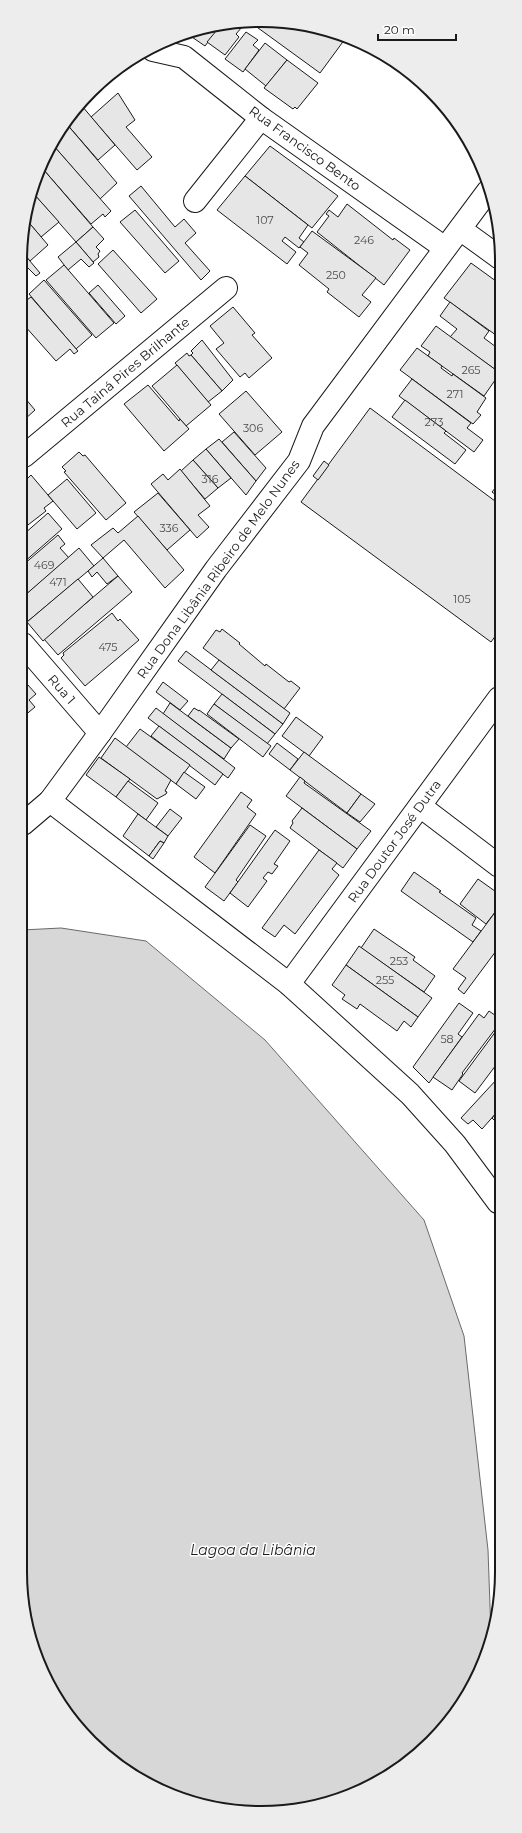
<svg xmlns="http://www.w3.org/2000/svg" width="522" height="1833" viewBox="0 0 522 1833" font-family="Montserrat,sans-serif">
	<style>
		.water { fill: #d7d7d7; stroke: #6a6a6a }
		.building { fill: #e6e6e6; stroke: #1a1a1a }
		.lines { fill: none; stroke-linecap: round; stroke-linejoin: round }
		.street-casing { stroke: #1a1a1a; stroke-width: 24 }
		.street { stroke: #fff; stroke-width: 22 }
		.labels { text-anchor: middle; stroke-width: 3; stroke-linejoin: round; paint-order: stroke }
		.number-label { font-size: 11px; fill: #4d4d4d }
		.street-label { font-size: 13px; fill: #1a1a1a; stroke: #fff }
		.water-label { font-size: 14px; font-style: italic; fill: #1a1a1a; stroke: #fff }
		.rim { fill: none; stroke: #1a1a1a; stroke-width: 2 }
	</style>
	<rect width="100%" height="100%" fill="#fff"/>
	<path class="water" d="M61 928 146 941 265 1040 424 1220 464 1336 488 1550 491 1634 462 1706 408 1763 324 1805 245 1812 154 1788 80 1731 38 1664 20 1572 22 930Z"/>
	<g class="building">
		<path d="M214 25H221L205 46 189 35Z"/>
		<path d="M221 25H240L242 27 236 34 239 37 225 55 207 42Z"/>
		<path d="M254 25H308L345 39 320 73Z"/>
		<path d="M246 32 258 40 253 45 259 50 243 72 225 59Z"/>
		<path d="M265 43 287 60 266 86 245 69Z"/>
		<path d="M287 60 318 83 297 109 295 107 293 109 264 88Z"/>
		<path d="M118 93 135 120 126 127 152 157 137 170 91 117Z"/>
		<path d="M82 106 115 145 98 160 65 122Z"/>
		<path d="M65 122 117 183 100 199 53 145 60 127Z"/>
		<path d="M53 145 111 211 105 217 103 214 91 224 43 169Z"/>
		<path d="M270 146 338 196 312 228 245 176Z"/>
		<path d="M43 169 93 227 76 242 33 193Z"/>
		<path d="M245 176 308 225 299 238 304 242 299 248 285 237 282 241 296 252 287 264 217 210Z"/>
		<path d="M141 186 175 227 184 219 196 233 185 243 210 271 201 280 129 196Z"/>
		<path d="M33 193 59 222 41 237 25 218Z"/>
		<path d="M347 204 393 240 394 238 410 250 384 285 317 232 329 216 326 214 329 210 338 217Z"/>
		<path d="M135 210 179 261 165 273 120 222Z"/>
		<path d="M25 218 48 245 30 261 24 254Z"/>
		<path d="M93 227 104 239 96 247 100 251 98 254 99 257 93 262 76 242Z"/>
		<path d="M312 231 376 278 362 295 371 302 359 317 327 292 329 289 299 265 308 253 300 247Z"/>
		<path d="M76 242 94 263 89 267 81 259 68 270 58 257Z"/>
		<path d="M113 250 157 299 141 313 98 264Z"/>
		<path d="M24 254 40 273 36 276 28 268 24 271Z"/>
		<path d="M471 263 500 284V338L444 298Z"/>
		<path d="M64 265 114 323 96 338 46 280Z"/>
		<path d="M44 280 92 335 76 349 29 294Z"/>
		<path d="M98 285 125 316 116 324 89 293Z"/>
		<path d="M31 297 78 351 74 354 70 349 56 361 24 325V302Z"/>
		<path d="M450 302 489 331 484 338 500 350V373L450 337 457 329 440 316Z"/>
		<path d="M233 307 255 333 252 335 272 358 249 378 245 373 240 377 216 349 224 343 210 326Z"/>
		<path d="M436 326 500 373 484 396 428 356 430 352 421 346Z"/>
		<path d="M202 340 233 380 222 391 191 355 193 353 191 351Z"/>
		<path d="M417 348 442 366 441 368 452 376 453 374 486 398 477 412 481 415 473 424 400 370Z"/>
		<path d="M187 353 189 356 191 355 222 391 208 402 175 363Z"/>
		<path d="M177 365 211 405 186 426 152 386Z"/>
		<path d="M412 379 471 423 467 428 483 440 474 452 399 396Z"/>
		<path d="M148 385 179 421 180 419 189 429 164 451 124 404Z"/>
		<path d="M246 391 282 432 255 455 219 414Z"/>
		<path d="M24 397 35 410 24 420Z"/>
		<path d="M405 400 446 431 444 433 466 450 455 464 392 417Z"/>
		<path d="M370 408 499 504V631L491 642 301 502Z"/>
		<path d="M234 432 266 468 256 481 222 442Z"/>
		<path d="M219 439 256 481 246 495 206 449Z"/>
		<path d="M206 449 231 478 218 488 193 460Z"/>
		<path d="M79 452 83 456 85 455 126 503 106 520 64 472 66 471 62 467Z"/>
		<path d="M193 460 218 488 205 499 181 471Z"/>
		<path d="M324 461 329 465 318 480 313 476Z"/>
		<path d="M180 469 210 506 198 515 209 527 197 538 151 484 163 474 168 480Z"/>
		<path d="M31 475 53 501 44 508 46 511 24 528V482Z"/>
		<path d="M67 479 96 513 77 529 48 495Z"/>
		<path d="M500 482 499 497 492 492Z"/>
		<path d="M158 493 190 530 167 550 134 512Z"/>
		<path d="M48 513 62 529 23 563 24 534Z"/>
		<path d="M138 516 184 570 165 588 124 540 103 558 91 545 113 528 118 533Z"/>
		<path d="M58 535 65 544 60 548 69 558 23 597V565Z"/>
		<path d="M79 548 94 566 27 622 23 617V597Z"/>
		<path d="M103 558 118 576 107 584 97 572 92 577 88 571Z"/>
		<path d="M118 576 132 592 58 655 44 639Z"/>
		<path d="M78 579 93 597 43 641 27 622Z"/>
		<path d="M112 613 118 621 120 619 139 640 85 686 61 658 64 655 63 653Z"/>
		<path d="M222 629 240 643 239 644 265 666 266 664 289 682 291 681 300 688 284 709 203 648 216 630 220 632Z"/>
		<path d="M186 651 283 724 275 734 178 661Z"/>
		<path d="M219 660 290 713 283 724 211 670Z"/>
		<path d="M163 682 188 701 180 710 156 692Z"/>
		<path d="M28 685 36 694 29 700 35 707 23 717V689Z"/>
		<path d="M222 694 275 734 267 744 214 704Z"/>
		<path d="M170 703 231 748 224 759 163 714Z"/>
		<path d="M214 704 271 746 263 757 207 714Z"/>
		<path d="M156 708 235 768 228 778 148 718Z"/>
		<path d="M194 708 199 711V710L239 739 231 748 188 716Z"/>
		<path d="M296 717 323 737 309 756 282 736Z"/>
		<path d="M159 726 223 774 215 785 151 736Z"/>
		<path d="M140 729 190 765 176 784 126 747Z"/>
		<path d="M115 738 171 780 165 791 167 792 166 794 157 799 101 758Z"/>
		<path d="M277 743 298 759 290 770 269 754Z"/>
		<path d="M304 752 361 794 347 813 290 770Z"/>
		<path d="M99 757 130 779 116 797 86 775Z"/>
		<path d="M184 772 205 787 196 799 176 784Z"/>
		<path d="M300 777 305 781 304 783 371 831 357 849 286 796Z"/>
		<path d="M128 781 158 803 146 820 116 797Z"/>
		<path d="M241 792 252 800 247 807 256 814 215 873 194 857Z"/>
		<path d="M361 794 375 804 360 822 347 813Z"/>
		<path d="M302 808 357 849 343 868 290 828 293 823 292 821Z"/>
		<path d="M170 809 182 818 168 836 156 827Z"/>
		<path d="M138 814 168 836 164 843 160 841 149 856 123 836Z"/>
		<path d="M250 825 266 836 236 880 238 882 224 901 205 887Z"/>
		<path d="M275 830 290 841 274 864 278 866 272 874 268 872 263 878 267 881 248 907 230 893Z"/>
		<path d="M160 841 164 843 153 859 149 856Z"/>
		<path d="M319 850 337 863 332 869 339 875 295 934 284 925 275 937 262 928Z"/>
		<path d="M414 872 441 891 439 892 476 918 472 925 481 931 473 942 401 891Z"/>
		<path d="M478 879 499 894V907L486 924 460 904Z"/>
		<path d="M499 907V947L464 994 458 989 466 978 453 969Z"/>
		<path d="M374 929 415 957 413 960 435 976 424 992 361 948Z"/>
		<path d="M359 946 432 998 418 1017 346 965Z"/>
		<path d="M346 965 418 1017 411 1027 404 1021 397 1031 360 1004 357 1009 342 999 345 995 332 985Z"/>
		<path d="M459 1003 473 1013 458 1034 462 1037 429 1083 413 1067Z"/>
		<path d="M489 1011 499 1018V1024L462 1073 463 1074 452 1090 433 1077 479 1014 484 1018Z"/>
		<path d="M496 1031 498 1033V1065L497 1066 496 1065 475 1093 459 1081Z"/>
		<path d="M498 1071V1111L482 1129 473 1120 468 1124 461 1118 497 1079 494 1076Z"/>
		<path d="M498 1111V1124L492 1118Z"/>
	</g>
	<g class="lines">
		<defs>
			<g id="street">
				<path d="M153 50 184 57 261 118 445 248"/>
				<path d="M195 201 261 118"/>
				<path d="M460 229 500 258"/>
				<path d="M24 456 226 288"/>
				<path d="M23 644 100 733"/>
				<path d="M50 801 289 984 410 1094 455 1144 498 1202"/>
				<path d="M420 806 499 866"/>
				<path d="M23 824 50 801 100 733 216 569 299 461 313 426 488 191"/>
				<path d="M289 984 499 698"/>
			</g>
		</defs>
		<use href="#street" class="street-casing"/>
		<use href="#street" class="street"/>
	</g>
	<g class="labels">
		<g class="number-label">
			<text x="265" y="224">107</text>
			<text x="364" y="244">246</text>
			<text x="336" y="279">250</text>
			<text x="471" y="374">265</text>
			<text x="455" y="398">271</text>
			<text x="434" y="426">273</text>
			<text x="253" y="432">306</text>
			<text x="210" y="483">316</text>
			<text x="169" y="532">336</text>
			<text x="44" y="569">469</text>
			<text x="58" y="586">471</text>
			<text x="462" y="603">105</text>
			<text x="108" y="651">475</text>
			<text x="399" y="965">253</text>
			<text x="385" y="984">255</text>
			<text x="447" y="1043">58</text>
		</g>
		<g class="street-label">
			<text transform="translate(305 148) rotate(36)" y="5">Rua Francisco Bento</text>
			<text transform="translate(125 372) rotate(-40)" y="5">Rua Tainá Pires Brilhante</text>
			<text transform="translate(218 569) rotate(-54)" y="5">Rua Dona Libânia Ribeiro de Melo Nunes</text>
			<text transform="translate(62 689) rotate(49)" y="5">Rua 1</text>
			<text transform="translate(394 841) rotate(-54)" y="5">Rua Doutor José Dutra</text>
		</g>
		<g class="water-label">
			<text x="253" y="1555">Lagoa da Libânia</text>
		</g>
	</g>
	<path d="M0 0H522V1833H0ZM261 27H261A234 234 0 0 1 495 261V1572A234 234 0 0 1 261 1806H261A234 234 0 0 1 27 1572V261A234 234 0 0 1 261 27Z" fill="#ededed" fill-rule="evenodd"/>
	<path class="rim" d="M261 27H261A234 234 0 0 1 495 261V1572A234 234 0 0 1 261 1806H261A234 234 0 0 1 27 1572V261A234 234 0 0 1 261 27Z"/>
	<path d="M378 34v6h78v-6" fill="none" stroke="#1a1a1a" stroke-width="2"/>
	<text x="384" y="34" font-size="12" fill="#1a1a1a" stroke="#ffffff" stroke-width="3" paint-order="stroke">20 m</text>
</svg>
